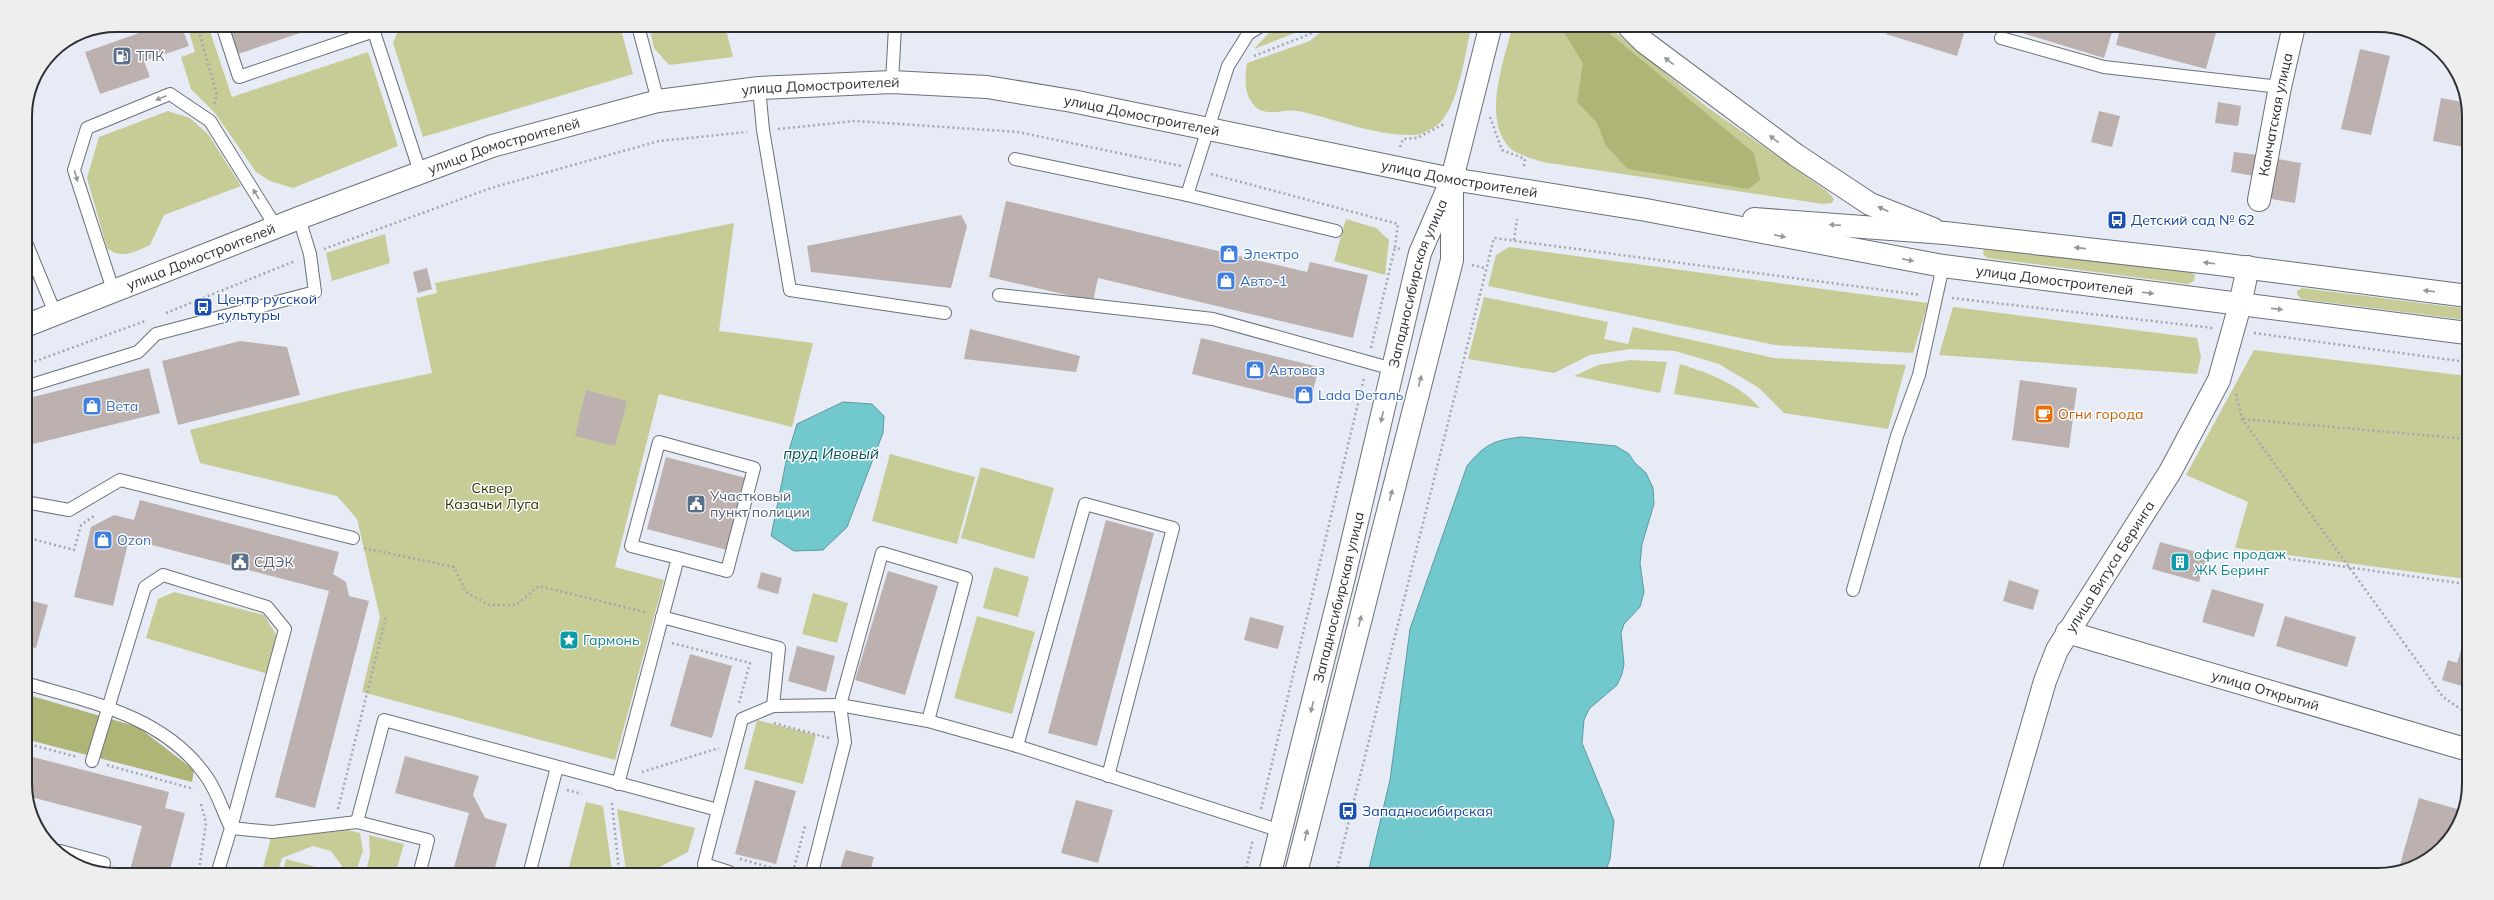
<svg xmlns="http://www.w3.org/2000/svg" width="2494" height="900" viewBox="0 0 2494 900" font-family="Mulish,sans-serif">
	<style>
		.green { fill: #c7cc96 }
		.forest { fill: #afb576 }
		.water { fill: #71c8cd; stroke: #5d9a9f }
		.building { fill: #bcb1ae }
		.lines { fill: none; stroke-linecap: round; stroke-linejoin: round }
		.service-casing { stroke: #6d7079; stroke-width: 14 }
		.minor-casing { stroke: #6d7079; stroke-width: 24 }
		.secondary-casing { stroke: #6d7079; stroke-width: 24 }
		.path { stroke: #a3a6ae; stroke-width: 2.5; stroke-dasharray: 2 3; stroke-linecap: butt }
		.service { stroke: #fff; stroke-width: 12 }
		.minor { stroke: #fff; stroke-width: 22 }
		.secondary { stroke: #fff; stroke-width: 22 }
		.oneway { fill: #969799 }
		.labels { text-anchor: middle; stroke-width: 3; stroke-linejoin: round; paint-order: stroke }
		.service-label { font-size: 14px; fill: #4e5e75; stroke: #fff; text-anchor: start }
		.street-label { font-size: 14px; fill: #2d2f33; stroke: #fff }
		.transit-label { font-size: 14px; fill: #164399; stroke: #fff; text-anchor: start }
		.shop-label { font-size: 14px; fill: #366cbe; stroke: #fff; text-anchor: start }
		.food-label { font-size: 14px; fill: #c56008; stroke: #fff; text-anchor: start }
		.park-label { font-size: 14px; fill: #2d2f00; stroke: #fff }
		.culture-label { font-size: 14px; fill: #0d838f; stroke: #fff; text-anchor: start }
		.water-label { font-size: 15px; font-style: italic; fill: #005256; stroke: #fff }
		.rim { fill: none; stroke: #2d2f33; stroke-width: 2 }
	</style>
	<rect width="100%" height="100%" fill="#e7ebf5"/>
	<g class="green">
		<path d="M187 25H208L232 97 368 52 398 146 293 188 270 181 256 172 215 113 191 89 181 57 195 52Z"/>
		<path d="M420 26H620L633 74 423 137 393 43 397 33Z"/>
		<path d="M649 26H725L733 57 669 65 654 48Z"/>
		<path d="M1286 27H1310L1254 49 1269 33Z"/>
		<path d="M1325 28H1471C1465 53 1458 111 1436 126 1431 130 1420 135 1414 135 1375 136 1336 119 1298 111 1285 108 1266 118 1255 106 1243 94 1245 77 1247 63L1310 41Z"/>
		<path d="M1512 28H1610L1707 107 1827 191 1834 199 1832 203 1823 204 1542 162C1533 158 1518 155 1511 149 1481 121 1504 61 1512 28Z"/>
		<path d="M168 111 190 118 208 134 241 186 164 215 150 245C134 252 122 260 107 248L87 178 99 137Z"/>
		<path d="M1346 219 1376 228 1389 240 1385 275 1334 261Z"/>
		<path d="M734 223 719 331 813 343 792 427 659 394 615 567 664 580 615 760 362 692 380 617 357 519 337 496 200 463 190 430 347 391 432 373 416 298 437 293 435 283Z"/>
		<path d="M385 234 390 263 332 281 326 253Z"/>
		<path d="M1509 247 1928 303 1913 353 1775 345 1488 286 1496 255Z"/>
		<path d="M1984 248 2190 272 2195 275 2194 281 2188 284 1987 258 1983 254Z"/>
		<path d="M2302 288 2468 309 2467 320 2301 299 2297 294V291Z"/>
		<path d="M1484 297 1608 322 1604 339 1628 344 1633 327 1774 358 1906 365 1888 429 1784 413 1759 388 1719 364 1675 351 1630 349 1590 355 1554 373 1468 359Z"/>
		<path d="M1953 307 2197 338 2201 357 2197 374 1939 355Z"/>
		<path d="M2254 350 2467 376 2466 579 2235 548 2248 502 2186 475Z"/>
		<path d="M1631 360 1667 362 1660 393 1574 376 1598 365Z"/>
		<path d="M1680 364C1711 374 1737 383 1760 408L1674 394Z"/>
		<path d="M890 454 975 477 957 544 872 521Z"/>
		<path d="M981 467 1054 488 1034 559 961 538Z"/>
		<path d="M994 567 1029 577 1018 617 983 608Z"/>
		<path d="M174 592 264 615 277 636 268 674 146 638 158 599Z"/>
		<path d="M813 593 848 603 837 643 802 634Z"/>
		<path d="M977 616 1035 632 1012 714 954 698Z"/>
		<path d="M757 720 816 735 803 784 744 769Z"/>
		<path d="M586 802 603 806 612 871H568Z"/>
		<path d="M617 809 695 828 688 852 652 871H626Z"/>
		<path d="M348 830 360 833 363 851 356 871H341L342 866 331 851 313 846 282 858 278 871H262L271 838Z"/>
		<path d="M369 835 404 844 396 871H366L370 855Z"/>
		<path d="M286 859 331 871H283Z"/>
	</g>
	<g class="forest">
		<path d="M1561 28H1603L1754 153 1760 180 1748 189 1628 169 1606 146 1597 123 1577 102 1583 63Z"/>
		<path d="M25 694 138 727 194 770 192 782 25 739Z"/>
	</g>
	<g class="water">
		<path d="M843 402 872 404 884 416 883 433 847 527 823 550 794 551 771 536 787 457 797 424Z"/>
		<path d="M1522 437 1616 446 1629 454 1634 462 1646 473 1653 488 1654 504 1642 544 1640 563 1644 592 1640 607 1624 624 1621 633 1624 664 1622 674 1617 685 1589 709 1584 720 1582 743 1614 821 1610 859 1605 873H1368L1390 780 1410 629 1467 466C1485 444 1494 440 1522 437Z"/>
	</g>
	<g class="building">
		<path d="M162 25H181L189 46 144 61 150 77 100 94 85 52Z"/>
		<path d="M226 25H321V26L235 55Z"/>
		<path d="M1888 29H1962L1965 30 1957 56 1886 34Z"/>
		<path d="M2009 29H2113L2104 58Z"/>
		<path d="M2120 29H2217L2206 69 2116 45Z"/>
		<path d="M2360 49 2390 56 2371 135 2341 129Z"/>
		<path d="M2456 76 2460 87 2454 85Z"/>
		<path d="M2441 98 2467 103 2469 109V148L2433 141Z"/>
		<path d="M2218 102 2241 106 2238 126 2215 123Z"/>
		<path d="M2099 111 2120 116 2112 147 2091 142Z"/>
		<path d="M2234 152 2257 155 2254 176 2231 172Z"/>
		<path d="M2278 159 2301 163 2295 203 2271 199Z"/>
		<path d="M1006 201 1307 272 1310 262 1368 275 1353 338 1098 278 1093 301 989 277Z"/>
		<path d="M961 215 967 226 951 288 811 272 807 246Z"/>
		<path d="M427 268 432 289 418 293 413 272Z"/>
		<path d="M970 329 1080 356 1076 372 964 359Z"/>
		<path d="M1201 338 1319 367 1310 403 1192 374Z"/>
		<path d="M240 341 287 347 300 395 178 425 162 361Z"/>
		<path d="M149 368 160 413 25 446V399Z"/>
		<path d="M2020 380 2077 388 2069 448 2012 440Z"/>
		<path d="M586 390 627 401 615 446 575 436Z"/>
		<path d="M666 457 746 478 727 550 647 529Z"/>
		<path d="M140 500 339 552 333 574 346 582 349 596 369 601 315 808 275 797 329 591 129 539 113 606 74 597 91 527 114 515 134 520Z"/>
		<path d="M1106 520 1154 533 1097 746 1048 733Z"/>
		<path d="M2160 542 2207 555 2199 582 2152 569Z"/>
		<path d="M888 571 938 586 905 695 855 680Z"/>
		<path d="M761 572 782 578 778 594 757 588Z"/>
		<path d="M2009 580 2039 590 2033 610 2003 601Z"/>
		<path d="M2212 589 2264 604 2254 637 2202 622Z"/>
		<path d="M25 599 48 605 36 648 25 645Z"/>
		<path d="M2285 616 2356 637 2347 667 2276 646Z"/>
		<path d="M1250 617 1284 626 1278 649 1244 640Z"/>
		<path d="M797 646 835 656 826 692 788 681Z"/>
		<path d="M2461 650 2465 652V687L2442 680 2448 660 2457 663Z"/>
		<path d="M690 654 732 666 712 738 670 726Z"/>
		<path d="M25 755 169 792 165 808 185 813 170 870H130L142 826 27 796 25 791Z"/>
		<path d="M405 756 479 776 473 795 485 818 507 824 494 871H453L469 813 395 793Z"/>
		<path d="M755 780 796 791 776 864 735 854Z"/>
		<path d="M2419 798 2464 811V813L2433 856 2399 868Z"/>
		<path d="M1076 800 1113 810 1098 863 1061 853Z"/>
		<path d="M846 850 874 857 870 872H839Z"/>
	</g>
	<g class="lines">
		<defs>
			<g id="service">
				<path d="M222 25 239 77 374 31"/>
				<path d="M372 26 420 172"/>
				<path d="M638 26 658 101"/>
				<path d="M1259 27 1248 34 1228 66 1187 195 1336 231"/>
				<path d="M2001 38 2104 67 2280 87"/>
				<path d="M892 82 895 27"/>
				<path d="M759 88 763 130 790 290 945 313"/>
				<path d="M1015 159 1187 195"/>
				<path d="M25 240 55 313"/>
				<path d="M113 290 74 170 87 128 170 94 210 121 276 227"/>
				<path d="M999 295 1213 319 1393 369"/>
				<path d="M25 387 138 352 156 334 315 292 310 254 299 218"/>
				<path d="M25 502 69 510 120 480 353 538"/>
				<path d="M1853 590 1897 436 1919 375 1943 266"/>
				<path d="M662 617 779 648 773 706"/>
				<path d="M25 683C90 702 164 716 206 776 217 791 223 812 231 828L218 871"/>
				<path d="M928 721 966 578 882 553 840 705 928 721 1017 746 1281 831"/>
				<path d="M1017 746 1085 504 1173 528 1108 776"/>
				<path d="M92 761 145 587 163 575 267 607 285 629 231 828 272 832 357 822 428 840 420 871"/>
				<path d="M618 784 678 558 631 546 659 442 754 468 727 571 678 558"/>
				<path d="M718 810 742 719 773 706 840 705 845 742 812 872"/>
				<path d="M357 822 384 720 718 810 704 864 729 872"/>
				<path d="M60 851 104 863 102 870"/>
				<path d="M530 871 557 767"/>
			</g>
			<g id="minor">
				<path d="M1630 28 1644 42 1796 155 1870 204 1933 229"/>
				<path d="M1452 179 1490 28"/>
				<path id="s1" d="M2259 200 2280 87 2293 30"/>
				<path id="s2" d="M2067 632 2465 749"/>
				<path id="s3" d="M1989 874 2045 681 2057 650 2170 472 2219 380 2240 305 2248 267"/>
			</g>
			<g id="secondary">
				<path d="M1754 219 1945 233 2211 263 2468 296"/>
				<path id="s4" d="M25 326 299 218 492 146 658 101 759 88 892 82 987 87 1072 101 1452 179 1646 210 1943 266 2467 333"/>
				<path id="s5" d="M1270 873 1344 577 1420 253 1452 179"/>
				<path d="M1296 873 1452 260V189"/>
			</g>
		</defs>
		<use href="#service" class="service-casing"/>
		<use href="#minor" class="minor-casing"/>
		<use href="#secondary" class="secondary-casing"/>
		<g class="path">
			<path d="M197 25 217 95 214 105"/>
			<path d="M1254 56 1310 34 1317 27"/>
			<path d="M1490 117 1502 150 1525 159 1524 166"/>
			<path d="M778 129 855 121 1018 132 1181 166"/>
			<path d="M1400 147 1403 139 1417 138 1444 124"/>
			<path d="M1211 174 1398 224 1395 247 1400 249"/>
			<path d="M1514 240 1517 219"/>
			<path d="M324 249 491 188 659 141 747 132"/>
			<path d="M1472 265 1485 268"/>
			<path d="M1952 298 2213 328"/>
			<path d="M166 313 295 261"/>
			<path d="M2254 333 2467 362"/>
			<path d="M1371 348 1395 247"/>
			<path d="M25 365 145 321"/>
			<path d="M2236 394 2242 419 2443 697 2465 712"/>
			<path d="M2243 419 2467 439"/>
			<path d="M25 537 74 550 81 525 94 516"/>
			<path d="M364 548 454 567 466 592 489 605H516L539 586 648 613"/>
			<path d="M2234 551 2466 584"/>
			<path d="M672 643 750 663 739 703"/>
			<path d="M774 723 829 738"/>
			<path d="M25 743 77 757"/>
			<path d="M107 765 194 789"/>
			<path d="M642 772 719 748"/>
			<path d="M567 790 582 794"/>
			<path d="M612 803 619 871"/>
			<path d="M338 809 386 617"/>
			<path d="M1261 809 1364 378"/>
			<path d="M740 859 787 872"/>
			<path d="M199 870 206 823 201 804"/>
			<path d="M680 871 688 869"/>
			<path d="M793 872 805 826"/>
			<path d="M1245 873 1253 839"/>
			<path d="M1336 873 1494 238 1921 295"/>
		</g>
		<use href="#service" class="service"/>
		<use href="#minor" class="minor"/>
		<use href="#secondary" class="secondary"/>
	</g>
	<defs><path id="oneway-solid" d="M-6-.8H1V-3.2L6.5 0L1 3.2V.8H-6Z"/></defs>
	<g class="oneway">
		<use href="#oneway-solid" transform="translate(1669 61) rotate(-143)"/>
		<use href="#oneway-solid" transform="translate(161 98) rotate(158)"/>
		<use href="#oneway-solid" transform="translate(1774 139) rotate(-143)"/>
		<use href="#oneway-solid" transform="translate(76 176) rotate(74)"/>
		<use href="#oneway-solid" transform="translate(256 194) rotate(-122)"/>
		<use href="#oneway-solid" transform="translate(1883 209) rotate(-155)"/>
		<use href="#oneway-solid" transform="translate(1835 225) rotate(-176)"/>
		<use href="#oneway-solid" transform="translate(1780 236) rotate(11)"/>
		<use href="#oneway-solid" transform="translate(2080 248) rotate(-174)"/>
		<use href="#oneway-solid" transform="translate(1908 260) rotate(11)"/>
		<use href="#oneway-solid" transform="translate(2209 263) rotate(-173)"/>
		<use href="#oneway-solid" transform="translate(2429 291) rotate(-173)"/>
		<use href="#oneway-solid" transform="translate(2148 293) rotate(7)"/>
		<use href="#oneway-solid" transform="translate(2277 309) rotate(6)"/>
		<use href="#oneway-solid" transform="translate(1420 381) rotate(-75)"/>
		<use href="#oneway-solid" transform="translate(1382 417) rotate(103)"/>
		<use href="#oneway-solid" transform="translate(1391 495) rotate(-76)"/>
		<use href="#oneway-solid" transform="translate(1360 621) rotate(-76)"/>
		<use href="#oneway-solid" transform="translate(1312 707) rotate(104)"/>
		<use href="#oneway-solid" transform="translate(1306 835) rotate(-76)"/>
	</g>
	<defs>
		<symbol id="fuel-square" viewBox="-11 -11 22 22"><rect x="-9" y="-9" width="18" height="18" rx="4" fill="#5c6f8a" stroke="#fff"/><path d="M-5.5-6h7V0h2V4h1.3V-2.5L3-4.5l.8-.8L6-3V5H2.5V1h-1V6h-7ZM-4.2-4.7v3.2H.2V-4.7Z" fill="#fff"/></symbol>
		<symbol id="bus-square" viewBox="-11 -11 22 22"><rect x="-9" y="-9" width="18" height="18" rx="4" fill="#1a4fb4" stroke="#fff"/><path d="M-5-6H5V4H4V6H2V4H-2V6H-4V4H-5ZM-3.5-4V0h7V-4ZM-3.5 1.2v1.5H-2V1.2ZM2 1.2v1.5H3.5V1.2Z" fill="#fff"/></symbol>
		<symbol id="shop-square" viewBox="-11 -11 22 22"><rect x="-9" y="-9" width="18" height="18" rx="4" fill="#3f7fe0" stroke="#fff"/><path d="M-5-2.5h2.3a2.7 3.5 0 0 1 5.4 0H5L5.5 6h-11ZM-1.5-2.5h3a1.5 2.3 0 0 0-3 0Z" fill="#fff"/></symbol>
		<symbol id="cafe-square" viewBox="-11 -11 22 22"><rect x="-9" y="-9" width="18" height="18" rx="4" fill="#e8710a" stroke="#fff"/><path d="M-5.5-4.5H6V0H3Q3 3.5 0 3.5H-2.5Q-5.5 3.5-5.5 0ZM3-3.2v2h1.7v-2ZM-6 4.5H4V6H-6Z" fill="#fff"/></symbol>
		<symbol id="civic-square" viewBox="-11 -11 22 22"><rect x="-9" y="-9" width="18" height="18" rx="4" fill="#5c6f8a" stroke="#fff"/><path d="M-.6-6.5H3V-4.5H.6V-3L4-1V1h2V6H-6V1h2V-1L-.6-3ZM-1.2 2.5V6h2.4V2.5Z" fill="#fff"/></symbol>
		<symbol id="building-square" viewBox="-11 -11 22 22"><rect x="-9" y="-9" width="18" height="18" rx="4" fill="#0f9aa8" stroke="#fff"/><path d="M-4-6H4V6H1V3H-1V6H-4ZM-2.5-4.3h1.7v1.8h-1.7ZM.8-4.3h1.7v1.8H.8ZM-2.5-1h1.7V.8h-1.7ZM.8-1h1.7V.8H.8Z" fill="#fff"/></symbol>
		<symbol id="sight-square" viewBox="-11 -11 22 22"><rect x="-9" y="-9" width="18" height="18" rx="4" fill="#0f9aa8" stroke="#fff"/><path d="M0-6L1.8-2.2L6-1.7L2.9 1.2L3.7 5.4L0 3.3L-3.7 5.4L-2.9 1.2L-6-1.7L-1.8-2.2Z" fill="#fff"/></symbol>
	</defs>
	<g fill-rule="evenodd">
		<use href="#fuel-square" x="111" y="45" width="22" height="22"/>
		<use href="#bus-square" x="2106" y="209" width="22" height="22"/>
		<use href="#shop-square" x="1218" y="243" width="22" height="22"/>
		<use href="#shop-square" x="1215" y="270" width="22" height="22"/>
		<use href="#bus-square" x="192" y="296" width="22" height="22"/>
		<use href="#shop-square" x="1244" y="359" width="22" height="22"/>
		<use href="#shop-square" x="1293" y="384" width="22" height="22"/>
		<use href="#shop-square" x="81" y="395" width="22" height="22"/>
		<use href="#cafe-square" x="2033" y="403" width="22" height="22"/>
		<use href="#civic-square" x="685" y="493" width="22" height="22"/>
		<use href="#shop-square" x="92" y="529" width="22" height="22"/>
		<use href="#civic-square" x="229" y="551" width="22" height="22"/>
		<use href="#building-square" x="2169" y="551" width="22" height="22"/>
		<use href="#sight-square" x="558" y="629" width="22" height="22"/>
		<use href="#bus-square" x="1337" y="800" width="22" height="22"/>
	</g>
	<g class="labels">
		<g class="service-label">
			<text x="136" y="61">ТПК</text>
			<text x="710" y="501">Участковый<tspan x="710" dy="16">пункт полиции</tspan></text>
			<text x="254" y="567">СДЭК</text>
		</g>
		<g class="street-label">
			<text dy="5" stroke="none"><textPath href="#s4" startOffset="836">улица Домостроителей</textPath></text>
			<text dy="5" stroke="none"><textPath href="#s1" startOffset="87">Камчатская улица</textPath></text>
			<text dy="5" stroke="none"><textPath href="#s4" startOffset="1160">улица Домостроителей</textPath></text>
			<text dy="5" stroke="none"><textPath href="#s4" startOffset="512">улица Домостроителей</textPath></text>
			<text dy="5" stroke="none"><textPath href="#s4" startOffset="1484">улица Домостроителей</textPath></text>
			<text dy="5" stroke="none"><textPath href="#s4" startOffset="189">улица Домостроителей</textPath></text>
			<text dy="5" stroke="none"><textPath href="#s4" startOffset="2088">улица Домостроителей</textPath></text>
			<text dy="5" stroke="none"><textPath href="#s5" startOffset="608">Западносибирская улица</textPath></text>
			<text dy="5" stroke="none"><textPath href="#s3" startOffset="333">улица Витуса Беринга</textPath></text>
			<text dy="5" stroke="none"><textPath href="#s5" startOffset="284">Западносибирская улица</textPath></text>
			<text dy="5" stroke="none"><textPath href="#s2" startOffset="207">улица Открытий</textPath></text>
		</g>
		<g class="transit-label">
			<text x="2131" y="225">Детский сад № 62</text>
			<text x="217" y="304">Центр русской<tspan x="217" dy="16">культуры</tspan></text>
			<text x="1362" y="816">Западносибирская</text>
		</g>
		<g class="shop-label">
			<text x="1243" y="259">Электро</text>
			<text x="1240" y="286">Авто-1</text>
			<text x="1269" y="375">Автоваз</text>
			<text x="1318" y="400">Lada Dеталь</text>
			<text x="106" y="411">Вета</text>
			<text x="117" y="545">Ozon</text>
		</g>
		<g class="food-label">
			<text x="2058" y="419">Огни города</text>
		</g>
		<g class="park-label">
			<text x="492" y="493">Сквер<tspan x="492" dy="16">Казачьи Луга</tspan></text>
		</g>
		<g class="culture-label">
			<text x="2194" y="559">офис продаж<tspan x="2194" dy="16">ЖК Беринг</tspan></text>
			<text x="583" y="645">Гармонь</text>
		</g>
		<g class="water-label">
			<text x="831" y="459">пруд Ивовый</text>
		</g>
	</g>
	<path d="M0 0H2494V900H0ZM116 32H2378A84 84 0 0 1 2462 116V784A84 84 0 0 1 2378 868H116A84 84 0 0 1 32 784V116A84 84 0 0 1 116 32Z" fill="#eeeeef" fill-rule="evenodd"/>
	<path class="rim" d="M116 32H2378A84 84 0 0 1 2462 116V784A84 84 0 0 1 2378 868H116A84 84 0 0 1 32 784V116A84 84 0 0 1 116 32Z"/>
</svg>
